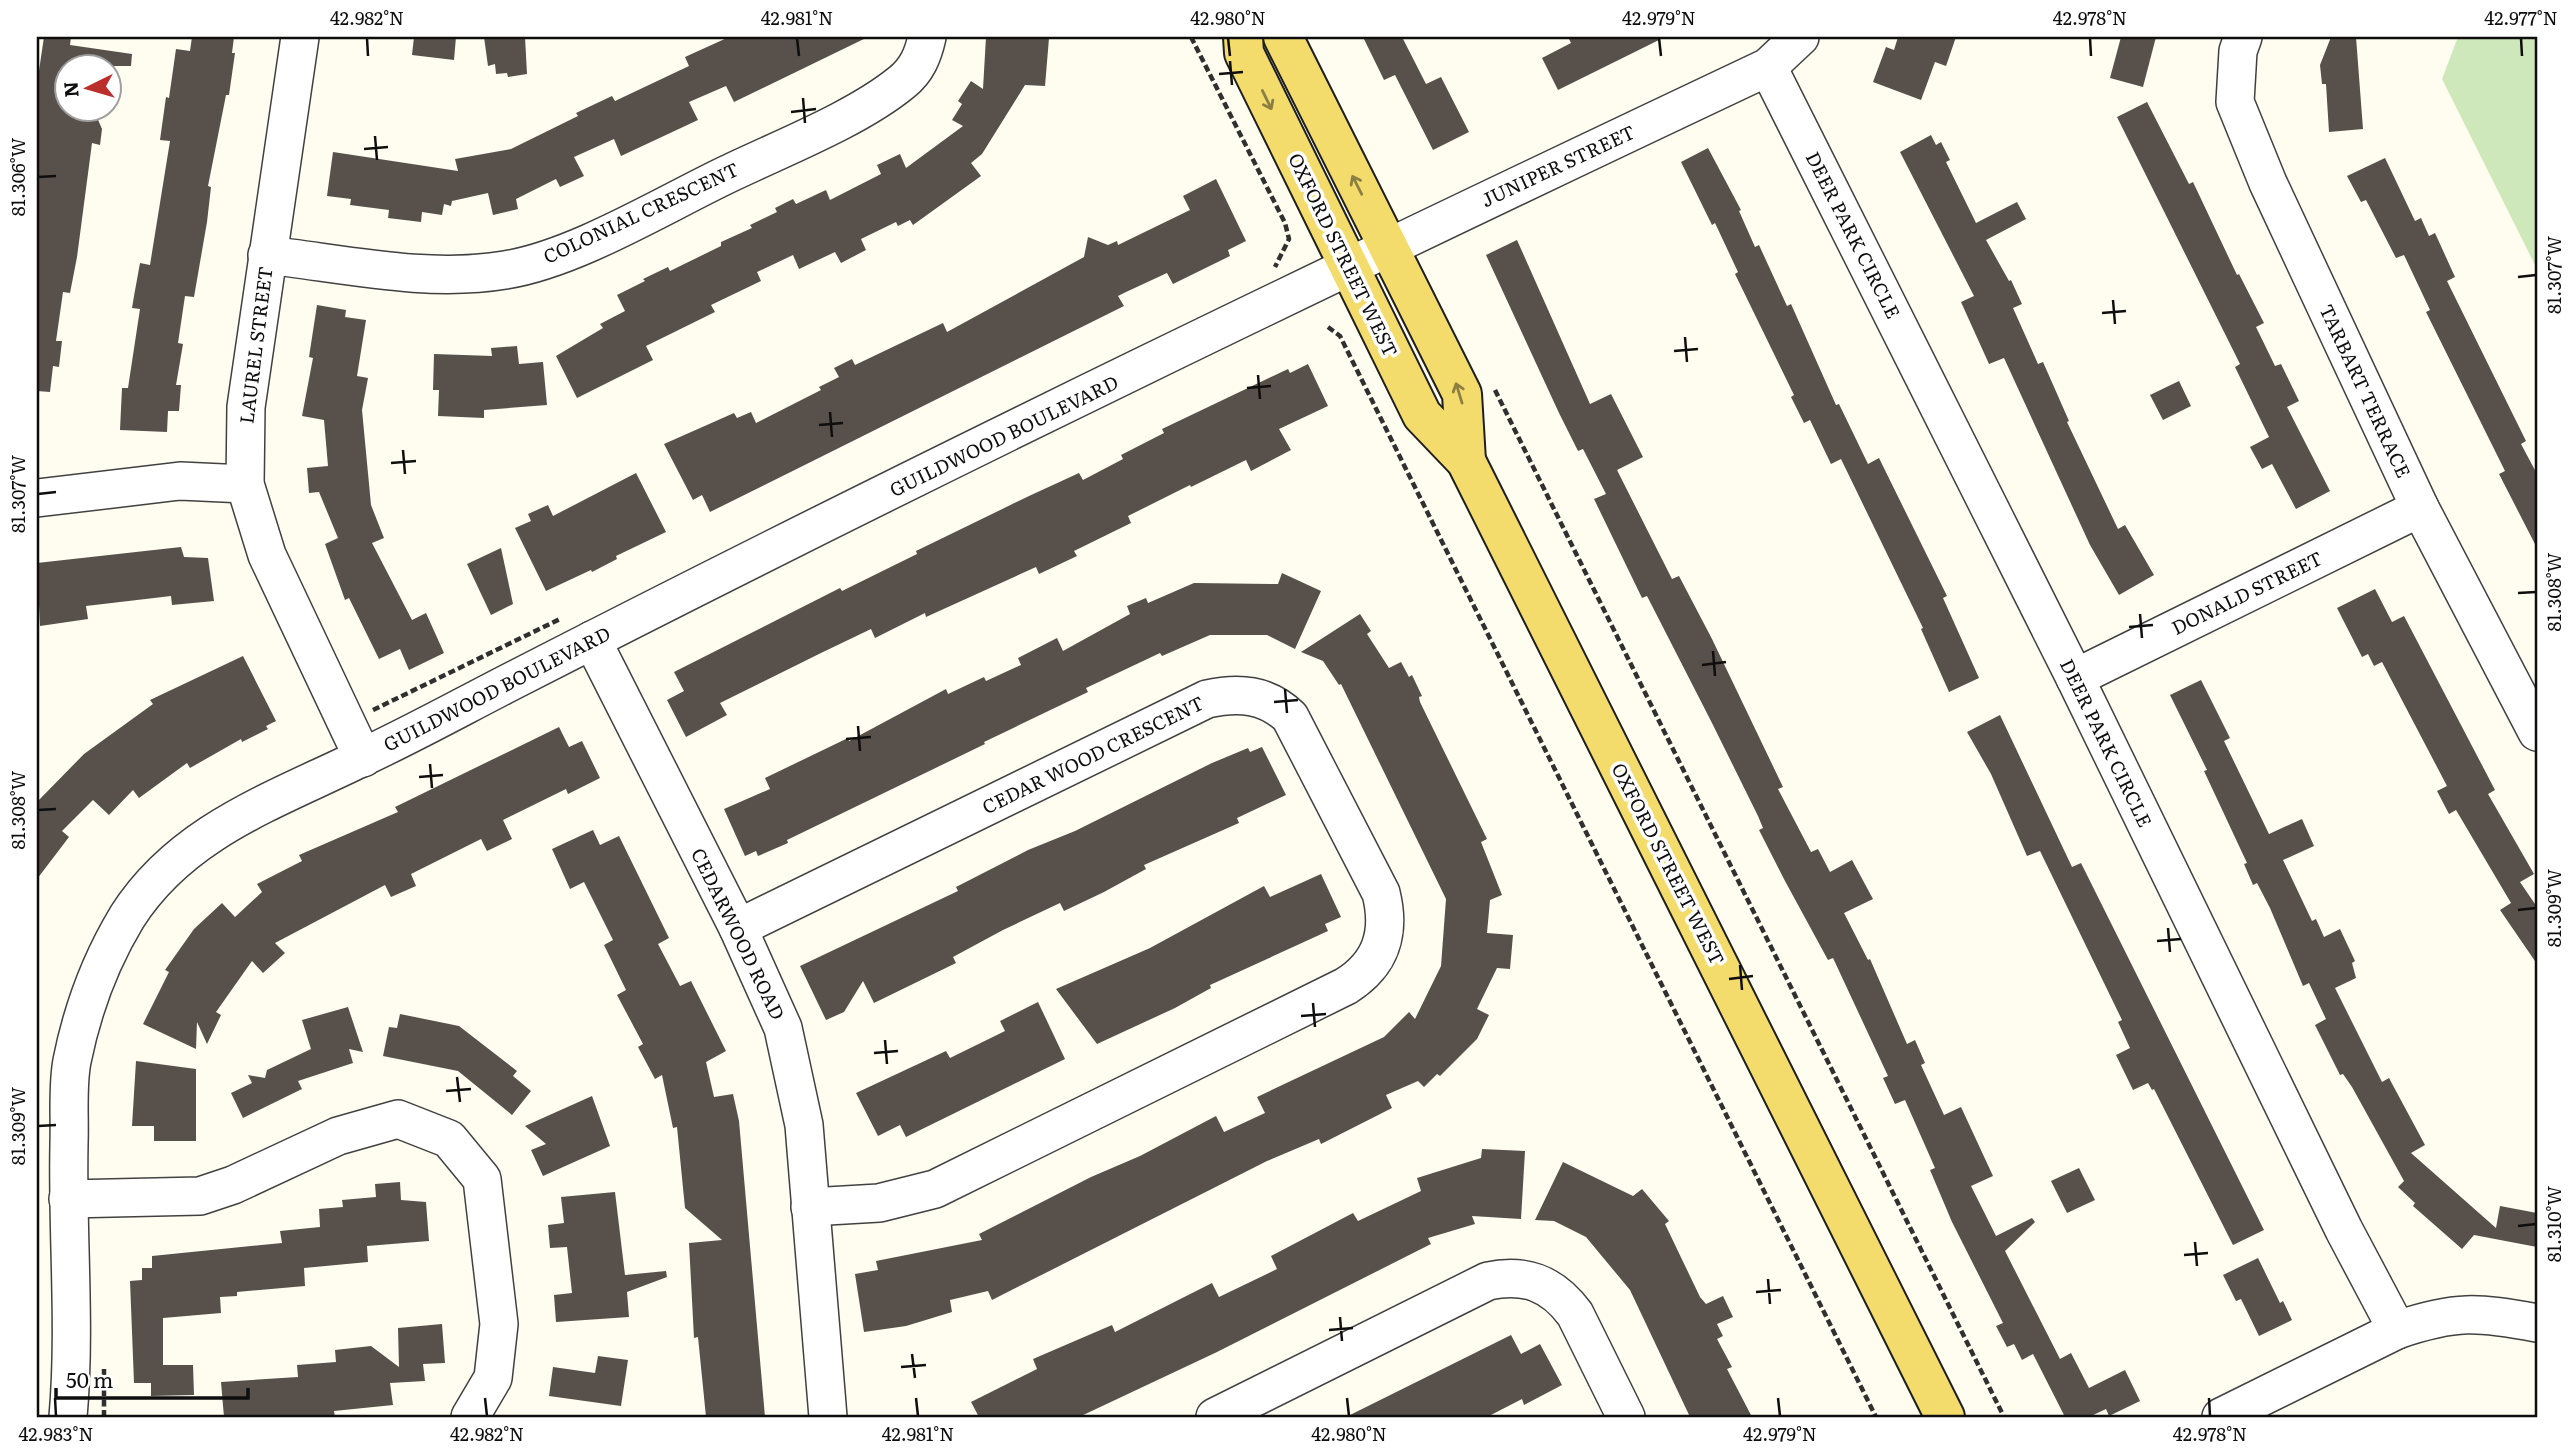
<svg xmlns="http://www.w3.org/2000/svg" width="2574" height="1454" viewBox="0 0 2574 1454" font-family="Literata,serif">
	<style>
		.green { fill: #cfe8bb }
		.building { fill: #57504b }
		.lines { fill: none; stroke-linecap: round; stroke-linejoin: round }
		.minor-casing { stroke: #414141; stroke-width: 40 }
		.major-casing { stroke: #1f1f1f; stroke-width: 42 }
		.path { stroke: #303030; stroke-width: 4.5; stroke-dasharray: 7 3.5; stroke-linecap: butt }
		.minor { stroke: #fff; stroke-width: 37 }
		.major { stroke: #f3dc6c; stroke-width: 38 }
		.oneway { stroke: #8c7f42 }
		.ticks { fill: none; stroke: #0e0e0e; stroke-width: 2.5 }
		.labels { text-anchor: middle; stroke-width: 7; stroke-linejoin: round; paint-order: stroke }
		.street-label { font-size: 19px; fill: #0e0e0e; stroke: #fff }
		.neatline { fill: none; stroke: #0e0e0e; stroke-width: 2.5 }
		.ticks-label { font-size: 18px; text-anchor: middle; fill: #0e0e0e }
	</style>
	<rect width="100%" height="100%" fill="#fefdf0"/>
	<path class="green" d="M2458 37H2537V269L2442 79Z"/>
	<g class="building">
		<path d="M44 37H71L70 45 132 54 131 66H66V108H93L102 129 100 145 92 143 77 257 70 293 63 292 56 341H62L59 367 53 366 50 392 37 391V84Z"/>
		<path d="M192 37H234L232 53H235L229 95H226L208 186 211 187 207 222 194 297 185 296 178 343 183 344 176 385H181L179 411H168L167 432 120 430 122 388H128L140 309 132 308 134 296 140 263 150 265 170 141 160 140 166 97 169 98 176 49 190 51Z"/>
		<path d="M414 37H456L454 60 412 55Z"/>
		<path d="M484 37H525L527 74 508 77 507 73 496 74 495 64 488 66Z"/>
		<path d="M729 37H868L734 102 726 86 689 102 698 120 621 156 614 139 574 157 584 176 560 187 556 179 516 199 518 209 493 215 488 193 452 201 451 206 444 204 442 215 422 212 421 222 388 218 389 210 350 205 351 199 327 196 333 152 458 171 455 159 511 149 578 116 576 113 612 96 615 101 689 66 685 57Z"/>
		<path d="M986 37 1049 38 1045 86 1025 85 982 154 971 163 981 176 913 225 910 220 898 226 896 222 861 239 866 250 841 263 835 252 799 269 793 255 757 272 761 281 711 305 715 312 646 346 653 360 577 398 556 356 603 328 600 324 625 311 617 295 645 281 643 279 668 267 670 271 721 246V242L752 228 750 225 777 212 775 208 793 199 796 204 826 190 830 200 881 174 877 165 900 154 906 168 963 126 952 120 962 104 958 101 971 81 983 89Z"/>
		<path d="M1363 37H1402L1426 84 1441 77 1469 132 1433 150 1395 75 1384 80Z"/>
		<path d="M1568 37H1665L1558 90 1542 58 1571 43Z"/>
		<path d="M1898 37H1956L1946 66 1935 62 1921 100 1873 82 1886 47 1894 50Z"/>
		<path d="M2121 37H2156L2143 87 2110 78Z"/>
		<path d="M2331 37H2356L2363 129 2329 132 2326 84H2322L2320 65Z"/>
		<path d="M2147 102 2189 184 2193 182 2237 275 2239 274 2264 323 2256 327 2275 366 2281 364 2299 401 2287 407 2330 491 2296 509 2272 464 2262 469 2250 447 2269 437 2235 367 2240 364 2117 117Z"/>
		<path d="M1931 135 1936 145 1941 142 1950 160 1946 162 1976 223 2017 202 2026 219 1986 240 2009 281 2011 280 2022 304 2013 308 2038 364 2043 362 2069 421 2067 422 2118 529 2125 525 2154 575 2119 595 2090 545 2004 358 1989 364 1961 302 1974 296 1900 152Z"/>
		<path d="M1708 148 1741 210 1739 211 1755 247 1759 245 1787 306 1791 304 1836 405 1839 404 1868 464 1879 458 1947 596 1943 598 1979 678 1949 692 1921 629 1923 628 1841 459 1831 464 1810 420 1804 423 1791 397 1794 395 1735 274 1738 272 1715 223 1712 225 1681 162Z"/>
		<path d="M2385 158 2415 221 2421 218 2429 236 2435 233 2455 277 2447 281 2526 441 2521 444 2537 474V548L2499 474 2505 471 2426 312 2430 310 2404 255 2396 258 2366 200 2361 202 2347 176Z"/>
		<path d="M1216 179 1246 241 1228 250 1230 256 1173 284 1167 273 1126 292 1118 296 1124 306 710 512 702 495 693 500 664 444 734 413 737 418 751 412 756 423 821 390 819 387 839 377 834 368 852 359 855 365 943 323 947 332 1084 257 1088 237 1108 245 1117 241 1118 245 1190 210 1183 196Z"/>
		<path d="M1517 240 1590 404 1611 394 1643 457 1617 470 1672 579 1679 576 1712 639 1783 787 1778 789 1811 852 1818 849 1830 872 1852 860 1873 899 1844 913 1868 960 1870 959 1907 1044 1915 1040 1925 1063 1921 1065 1944 1115 1961 1107 1980 1148 1993 1176 1971 1186 1996 1236 2032 1218 2035 1222 2005 1251 2060 1359 2071 1353 2089 1388 2125 1370 2140 1401 2109 1416 2106 1409 2089 1417H2065L2033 1354 2022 1360 2014 1344 2007 1347 1996 1326 2003 1323 1952 1222 1930 1170 1935 1168 1905 1100 1895 1104 1883 1078 1888 1076 1833 958 1828 960 1785 881 1759 830 1763 828 1758 816 1712 723 1647 596 1642 598 1594 499 1606 494 1583 449 1578 451 1559 413 1486 255Z"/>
		<path d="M317 305 346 310 345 317 366 320 357 376 368 378 362 410 371 505 384 538 372 543 412 620 426 613 444 653 409 670 400 649 379 659 349 598 345 600 325 544 338 538 319 492 309 493 307 468 328 466 324 420 302 416 313 358 309 357Z"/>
		<path d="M517 346 519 364 543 362 547 405 484 410V418L438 416 439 390H433L434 354 492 356 491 348Z"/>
		<path d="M1308 364 1328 406 1279 429 1291 450 1251 471 1246 460 1191 487 1190 485 1128 516 1131 523 1074 551 1077 556 1039 574 1036 567 926 617 925 613 875 638 871 629 821 653 720 703 727 715 686 737 667 700 684 691 674 672 840 588 842 591 917 554 916 551 1029 496 1079 473 1083 480 1123 459 1121 455 1164 433 1162 429 1288 369 1290 373Z"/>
		<path d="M2179 381 2191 406 2163 420 2150 395Z"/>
		<path d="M636 473 666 532 616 556 617 559 592 572 591 570 546 591 515 528 531 521 528 514 548 505 553 516Z"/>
		<path d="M181 547 184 557 208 558 214 601 172 605 171 596 86 606 88 619 40 626 37 563Z"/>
		<path d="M501 548 513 604 491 615 467 564Z"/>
		<path d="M1282 573 1321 591 1295 649 1267 635H1210L1162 656 1160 653 1086 688 1088 692 984 742 985 744 787 840 788 843 758 856 756 851 745 856 724 809 770 789 765 778 848 738 849 741 946 689 948 694 984 677 986 681 1021 665 1018 658 1057 638 1063 651 1130 614 1127 606 1146 598 1148 603 1194 583 1278 584Z"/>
		<path d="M2375 589 2392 622 2404 616 2495 790 2488 794 2534 874 2520 882 2537 907V964L2500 910 2511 903 2456 810 2449 814 2437 791 2447 786 2382 662 2374 666 2368 654 2362 657 2337 608Z"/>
		<path d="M1360 614 1371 631 1367 634 1389 668 1401 662 1409 677 1412 675 1422 696 1419 697 1420 702 1487 839 1481 842 1502 895 1490 900 1487 933 1513 935 1510 969 1497 968 1477 1009 1489 1015 1477 1039 1440 1076 1437 1074 1424 1087 1418 1081 1386 1095 1392 1108 1321 1144 1319 1139 1267 1161 992 1300 988 1291 950 1300 952 1312 906 1326 864 1332 855 1274 878 1270 876 1261 982 1240 979 1234 1091 1177 1140 1156 1216 1116 1224 1132 1265 1113 1257 1097 1384 1037 1409 1012 1415 1019 1441 966 1446 899 1341 684 1339 685 1323 661 1301 652Z"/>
		<path d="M243 656 276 721 266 726 268 729 242 742 241 739 190 768 187 763 139 798 133 790 109 815 93 800 62 831 69 837 37 879V802L84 754 153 704 150 700Z"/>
		<path d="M2201 680 2230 738 2224 741 2269 834 2302 819 2314 846 2283 860 2312 921 2316 919 2324 937 2340 929 2355 961 2352 963 2356 978 2335 988 2382 1082 2389 1078 2425 1145 2411 1153 2496 1228 2500 1206 2537 1213V1247L2474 1235 2462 1249 2413 1206 2415 1203 2398 1187 2404 1181 2352 1087 2343 1074 2340 1075 2315 1025 2326 1019 2309 983 2303 986 2270 908 2257 883 2253 885 2244 864 2247 863 2204 771 2207 770 2170 695Z"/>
		<path d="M2000 715 2072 867 2081 863 2264 1230 2233 1245 2154 1089 2152 1090 2148 1083 2133 1090 2116 1055 2130 1048 2118 1022 2122 1020 2040 851 2027 856 1991 774 1967 732Z"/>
		<path d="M559 727 569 747 582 741 600 778 568 794 566 789 503 820 512 839 487 851 481 839 411 874 416 886 391 897 385 885 275 943 285 953 263 973 252 961 216 1012 221 1015 207 1044 197 1022 196 1049 143 1024 169 972 165 970 194 929 222 903 235 917 262 892 257 884 302 861 299 855 398 812 395 807Z"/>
		<path d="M1262 747 1286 795 1237 818 1239 823 1144 865 1146 869 1104 892 1064 911 1060 903 1003 930 953 957 956 963 874 1003 863 981 844 1012 826 1020 800 966 958 891 956 887 1028 850 1075 831 1212 763 1248 748 1250 752Z"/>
		<path d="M593 830 600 845 619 836 669 938 658 944 680 986 691 981 726 1051 706 1062 714 1097 733 1094 739 1121 765 1417H706L698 1337 694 1338 689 1243 722 1240 685 1208 677 1127 673 1128 662 1075 655 1079 638 1047 643 1044 617 995 626 990 604 945 613 940 584 882 570 889 552 849Z"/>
		<path d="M1321 874 1341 917 1325 924 1328 931 1210 985 1211 988 1175 1008 1097 1044 1056 989 1150 948 1264 886 1270 897Z"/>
		<path d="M1038 1002 1065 1059 906 1137 900 1125 878 1136 856 1093 946 1051 950 1058 1005 1031 1000 1021Z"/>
		<path d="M348 1007 363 1052 349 1049 353 1063 298 1081 302 1089 243 1118 231 1093 252 1083 248 1075 265 1078 267 1070 311 1049 302 1020Z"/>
		<path d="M400 1014 459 1026 517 1071 513 1076 531 1091 512 1115 458 1071 383 1056 389 1027 397 1028Z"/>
		<path d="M136 1061 196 1069V1141H154V1126H132Z"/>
		<path d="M592 1096 610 1146 543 1176 531 1150 546 1144 525 1126Z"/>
		<path d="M1482 1149 1525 1151 1521 1219 1472 1216 1475 1224 1428 1238 1431 1244 1217 1352 1079 1417H979L971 1402 1037 1369 1033 1359 1112 1325 1115 1332 1212 1283 1219 1297 1277 1269 1271 1256 1353 1213 1358 1221 1421 1191 1417 1178 1481 1158Z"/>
		<path d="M1563 1162 1633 1196 1642 1189 1669 1221 1665 1224 1700 1297 1706 1304 1723 1296 1733 1317 1717 1324 1723 1336 1717 1339 1732 1367 1727 1369 1752 1417H1690L1630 1290 1586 1237 1554 1221 1535 1220Z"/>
		<path d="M2079 1168 2095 1200 2067 1213 2051 1181Z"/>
		<path d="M400 1182 401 1200 426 1202 429 1241 367 1246 368 1262 304 1268 305 1286 237 1292V1296L220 1297 221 1313 163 1318V1365H193L194 1395 151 1396V1383H134L130 1281 142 1280V1268H152V1256L282 1243 280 1231 320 1227 319 1209 343 1207 342 1200 376 1197 375 1184Z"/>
		<path d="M615 1192 625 1275 666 1271 667 1277 627 1292 629 1317 556 1322 554 1295 572 1293 567 1247 550 1248 548 1225 564 1223 561 1197Z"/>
		<path d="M2258 1258 2280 1303 2283 1301 2292 1320 2259 1336 2241 1299 2236 1301 2223 1275Z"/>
		<path d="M442 1324 445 1363 423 1364 425 1381 390 1383 393 1405 334 1411 335 1417H224L221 1382 298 1377 297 1365 336 1362 335 1350 371 1346 399 1367 398 1328Z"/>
		<path d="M1511 1335 1521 1354 1540 1344 1562 1385 1524 1405 1522 1399 1487 1417H1346Z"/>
		<path d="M598 1356 628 1360 621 1406 549 1396 553 1367 595 1373Z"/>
	</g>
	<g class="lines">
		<defs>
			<g id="minor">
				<path d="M300 37 246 407 245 484 267 555 363 758"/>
				<path d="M2243 37 2238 51 2235 102 2268 183 2420 508 2537 732"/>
				<path d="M1768 67 2075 678 2344 1230 2397 1330C2456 1310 2477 1312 2537 1323"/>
				<path d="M267 255C345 264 428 283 505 270 575 259 663 205 728 174 782 148 857 119 902 82 917 70 923 55 927 37"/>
				<path d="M37 498 180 481 245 484"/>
				<path d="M592 640 738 928 783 1028 804 1125 828 1417"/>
				<path d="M2075 678 2420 508"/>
				<path d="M738 928 1207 699C1239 692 1266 694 1290 717L1381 893C1391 933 1381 964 1346 986L935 1189 879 1203 810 1207"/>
				<path d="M68 1199 200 1196 233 1185 338 1136 398 1119 449 1139 482 1179 499 1324 493 1378 470 1417"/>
				<path d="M68 1417C76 1326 67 1235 69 1144 70 1117 67 1087 72 1061 82 1011 101 960 127 917 181 832 273 801 359 759 413 734 465 705 518 678 931 466 1349 265 1768 67L1800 37"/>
				<path d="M1215 1417 1488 1281C1525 1273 1552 1283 1575 1314L1626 1417"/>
				<path d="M2221 1417 2397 1330"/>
			</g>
			<g id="major">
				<path d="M1243 37 1244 53 1422 415 1466 461 1945 1417"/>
				<path d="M1283 37 1462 394 1466 461"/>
			</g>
		</defs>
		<use href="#minor" class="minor-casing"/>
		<use href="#major" class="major-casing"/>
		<g class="path">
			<path d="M1191 37 1285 223 1289 239 1275 267"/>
			<path d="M1328 327 1340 336 1876 1417"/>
			<path d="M1495 390 2004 1417"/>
			<path d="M373 710 560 619"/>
			<path d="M104 1417V1369"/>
		</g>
		<use href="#minor" class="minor"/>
		<use href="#major" class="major"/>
	</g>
	<defs><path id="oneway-shaft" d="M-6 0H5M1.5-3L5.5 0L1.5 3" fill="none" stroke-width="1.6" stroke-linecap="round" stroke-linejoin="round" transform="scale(1.75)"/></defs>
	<g class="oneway">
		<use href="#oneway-shaft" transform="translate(1267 100) rotate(64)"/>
		<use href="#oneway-shaft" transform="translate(1357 185) rotate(-117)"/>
		<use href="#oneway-shaft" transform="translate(1459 393) rotate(-107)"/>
	</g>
	<path class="ticks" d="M367 38 368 56M797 38 799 56M1228 38 1230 56M1659 38 1661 56M2090 38 2091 56M2521 38 2522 56M1230 61 1232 85M1219 74 1243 72M803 98 805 123M791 112 816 109M375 136 377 160M364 149 388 147M38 177 56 176M2518 277 2536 275M2113 300 2115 324M2102 313 2126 311M1685 337 1687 362M1674 351 1698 349M1258 375 1260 399M1247 388 1271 386M830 412 832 437M819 425 843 423M403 450 405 474M391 463 416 461M38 494 56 492M2518 593 2536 592M2140 614 2142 638M2129 627 2153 625M1713 651 1715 676M1702 665 1726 662M1285 689 1287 713M1274 702 1298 700M858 726 860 751M846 739 871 737M430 764 432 788M419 777 443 775M38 810 56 809M2518 910 2536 908M2168 928 2170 952M2157 941 2181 939M1740 965 1742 990M1729 979 1753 976M1313 1003 1315 1027M1301 1016 1326 1014M885 1040 887 1064M874 1053 898 1051M457 1077 460 1102M446 1091 471 1089M38 1126 56 1125M2518 1226 2536 1224M2195 1242 2197 1266M2184 1255 2208 1253M1768 1279 1770 1304M1756 1292 1781 1290M1340 1317 1342 1341M1329 1330 1353 1328M912 1354 915 1378M901 1367 926 1365M55 1398 56 1416M485 1398 487 1416M916 1398 918 1416M1347 1398 1349 1416M1778 1398 1780 1416M2209 1398 2210 1416"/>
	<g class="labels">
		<g class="street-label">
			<text transform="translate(1558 166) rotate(-25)" y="7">JUNIPER STREET</text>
			<text transform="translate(641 213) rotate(-25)" y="7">COLONIAL CRESCENT</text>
			<text transform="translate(1853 235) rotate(63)" y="7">DEER PARK CIRCLE</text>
			<text transform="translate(1343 255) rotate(64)" y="7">OXFORD STREET WEST</text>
			<text transform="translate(256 345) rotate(-83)" y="7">LAUREL STREET</text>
			<text transform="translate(2365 391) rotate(65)" y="7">TARBART TERRACE</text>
			<text transform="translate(1004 436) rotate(-26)" y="7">GUILDWOOD BOULEVARD</text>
			<text transform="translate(2247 593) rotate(-26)" y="7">DONALD STREET</text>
			<text transform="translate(497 689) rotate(-27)" y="7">GUILDWOOD BOULEVARD</text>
			<text transform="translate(2106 743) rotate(64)" y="7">DEER PARK CIRCLE</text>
			<text transform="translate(1093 755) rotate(-26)" y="7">CEDAR WOOD CRESCENT</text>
			<text transform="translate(1668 864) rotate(63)" y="7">OXFORD STREET WEST</text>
			<text transform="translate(738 934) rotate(64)" y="7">CEDARWOOD ROAD</text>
		</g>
	</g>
	<rect width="2574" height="1454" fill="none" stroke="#ffffff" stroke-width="77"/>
	<g transform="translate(88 88) rotate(265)"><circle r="33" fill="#ffffff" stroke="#9f9f9f" stroke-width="2"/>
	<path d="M0-5L12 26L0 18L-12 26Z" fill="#ba2e2b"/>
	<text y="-10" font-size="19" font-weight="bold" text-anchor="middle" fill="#0e0e0e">N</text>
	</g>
	<path d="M56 1388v10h192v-10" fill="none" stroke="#0e0e0e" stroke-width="3.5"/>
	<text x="66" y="1388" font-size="21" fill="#0e0e0e" stroke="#ffffff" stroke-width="5" paint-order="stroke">50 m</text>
	<rect x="38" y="38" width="2498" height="1378" class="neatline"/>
	<g class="ticks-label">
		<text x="367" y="25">42.982°N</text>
		<text x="797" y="25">42.981°N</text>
		<text x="1228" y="25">42.980°N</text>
		<text x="1659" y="25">42.979°N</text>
		<text x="2090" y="25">42.978°N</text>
		<text x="2521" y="25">42.977°N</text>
		<text transform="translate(19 177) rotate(-90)" y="6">81.306°W</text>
		<text transform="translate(2555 275) rotate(-90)" y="6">81.307°W</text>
		<text transform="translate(19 494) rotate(-90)" y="6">81.307°W</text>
		<text transform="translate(2555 592) rotate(-90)" y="6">81.308°W</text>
		<text transform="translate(19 810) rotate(-90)" y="6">81.308°W</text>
		<text transform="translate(2555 908) rotate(-90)" y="6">81.309°W</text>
		<text transform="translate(19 1126) rotate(-90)" y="6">81.309°W</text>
		<text transform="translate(2555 1224) rotate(-90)" y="6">81.310°W</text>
		<text x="56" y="1441">42.983°N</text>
		<text x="487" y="1441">42.982°N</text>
		<text x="918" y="1441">42.981°N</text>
		<text x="1349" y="1441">42.980°N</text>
		<text x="1780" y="1441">42.979°N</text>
		<text x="2210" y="1441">42.978°N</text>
	</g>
</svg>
